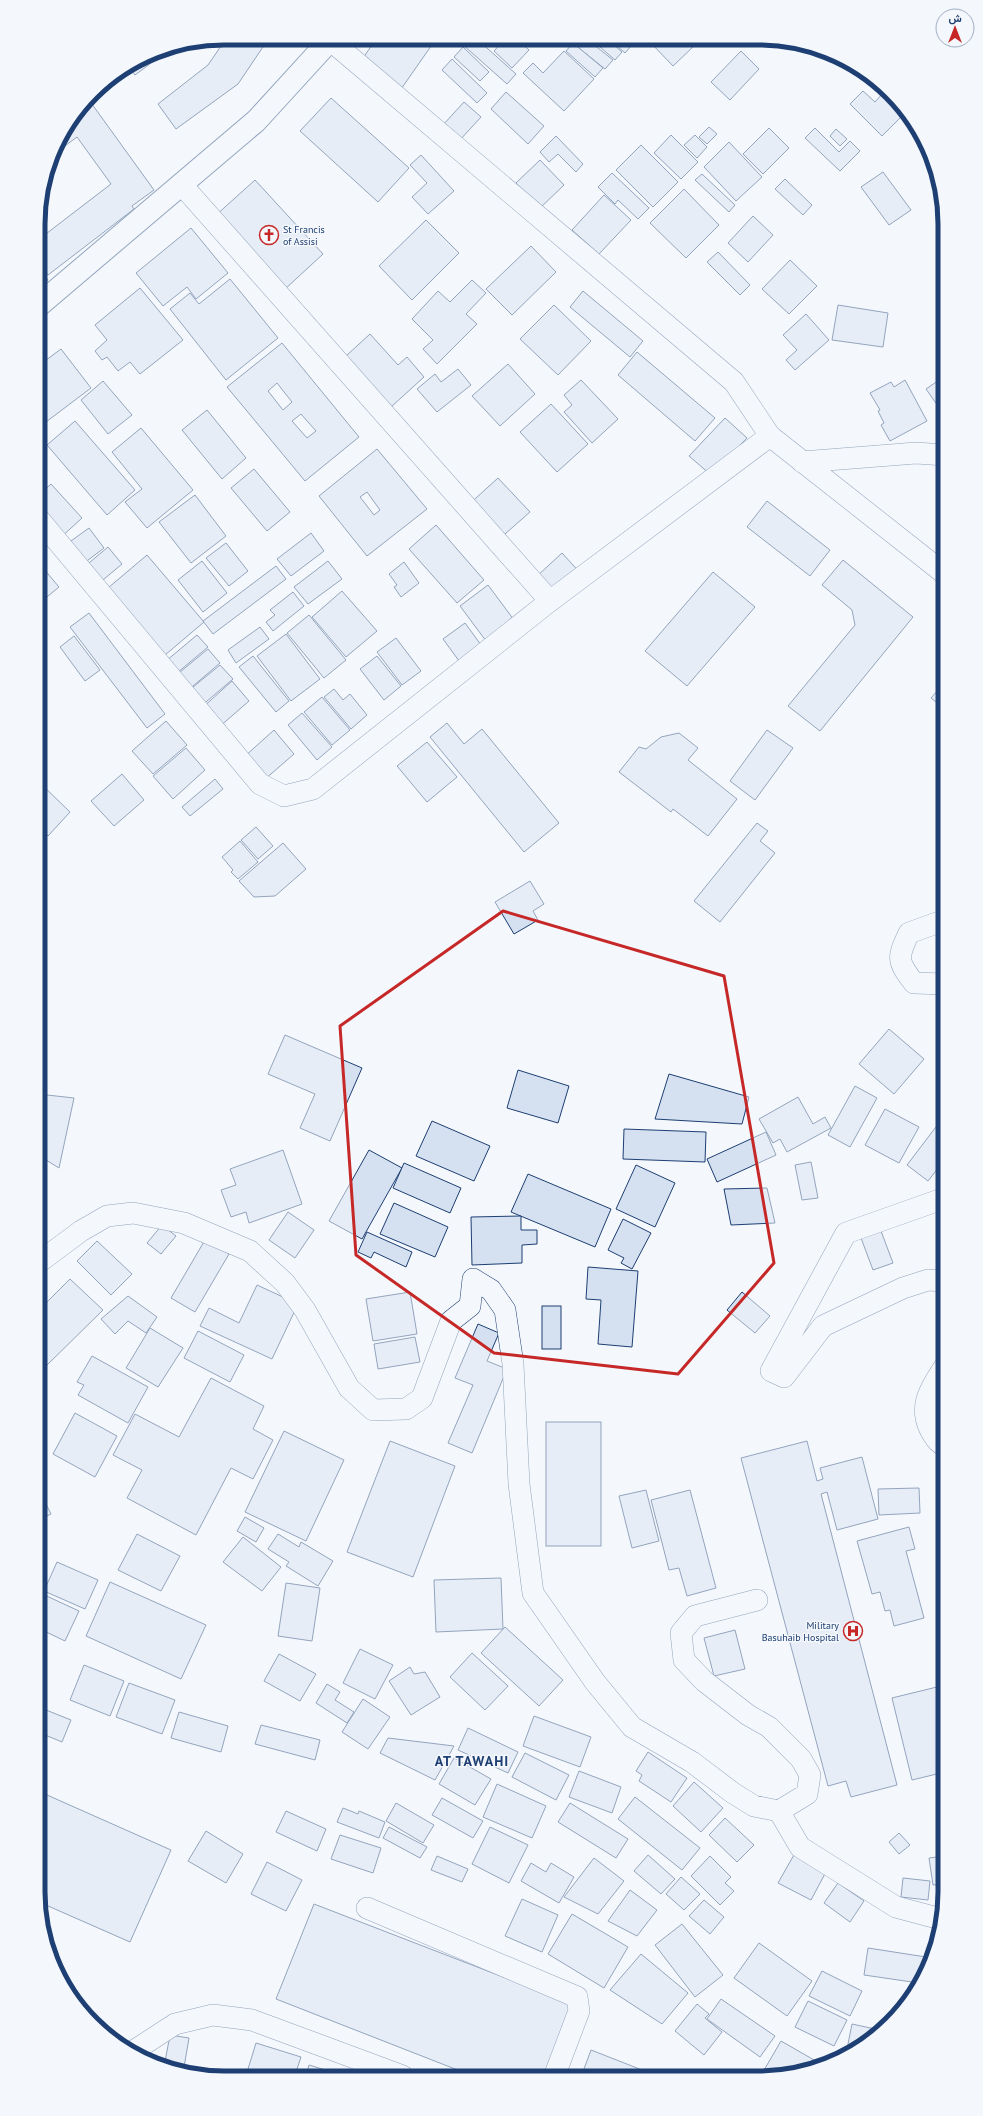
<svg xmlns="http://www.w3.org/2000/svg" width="983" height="2116" viewBox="0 0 983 2116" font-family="'PT Sans',Vazirmatn,sans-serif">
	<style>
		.building { fill: #d5e0f0; stroke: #1d3f73; fill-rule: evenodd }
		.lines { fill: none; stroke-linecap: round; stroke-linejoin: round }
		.street-casing { stroke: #1d3f73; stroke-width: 22 }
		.secondary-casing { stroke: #1d3f73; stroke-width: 24 }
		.street { stroke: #f4f7fb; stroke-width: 21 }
		.secondary { stroke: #f4f7fb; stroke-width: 22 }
		.marked { fill: none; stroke: #c62828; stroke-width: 3; stroke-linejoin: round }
		.labels { text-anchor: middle; stroke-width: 3; stroke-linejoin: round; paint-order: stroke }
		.poi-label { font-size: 10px; fill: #1d3f73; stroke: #f4f7fb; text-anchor: start }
		.district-label { font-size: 14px; font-weight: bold; letter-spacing: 1px; fill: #1d3f73; stroke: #f4f7fb }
		.rim { fill: none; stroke: #1d3f73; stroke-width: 5 }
	</style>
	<rect width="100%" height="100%" fill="#f4f7fb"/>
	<g class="building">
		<path d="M224 38H269L238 84 176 129 158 104 208 65 223 43 218 39Z"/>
		<path d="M376 39H436L399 92 359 64Z"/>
		<path d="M466 39 478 40 516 74 507 84 462 44Z"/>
		<path d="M504 40H518L529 50 512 68 494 51Z"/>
		<path d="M577 40H588L613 60 605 69 574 44Z"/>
		<path d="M592 40H608L622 52 615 60Z"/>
		<path d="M610 40H624L631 46 625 53Z"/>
		<path d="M649 41H690L695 45 673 66Z"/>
		<path d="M573 43 603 68 595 77 566 51Z"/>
		<path d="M463 47 489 72 480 81 454 57Z"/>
		<path d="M170 49 135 75 129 67 153 52Z"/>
		<path d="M564 51 594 79 564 111 523 73 533 63 543 73Z"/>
		<path d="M741 51 759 69 730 100 711 82Z"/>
		<path d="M452 59 487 93 477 103 442 70Z"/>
		<path d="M875 79 882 84 906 112 882 136 850 104 863 91 875 102 883 93 872 82Z"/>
		<path d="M506 92 544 126 528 144 491 109Z"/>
		<path d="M331 98 409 168 378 202 300 131Z"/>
		<path d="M89 100 154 190 132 206 134 209 48 275 38 263V240L111 184 77 137 54 154 57 142Z"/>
		<path d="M464 102 481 117 459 141 442 126Z"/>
		<path d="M709 127 717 134 707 144 699 137Z"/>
		<path d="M769 128 789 148 763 174 743 154Z"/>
		<path d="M815 128 839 152 850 141 860 151 840 171 805 138Z"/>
		<path d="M836 129 847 139 840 146 830 136Z"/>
		<path d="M671 135 698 162 681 179 654 153Z"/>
		<path d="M695 135 707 147 697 158 684 145Z"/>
		<path d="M556 136 583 164 576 172 558 154 549 162 540 152Z"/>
		<path d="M729 142 762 177 736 201 704 167Z"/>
		<path d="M641 145 678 182 653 207 616 170Z"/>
		<path d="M421 155 454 191 428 214 412 197 427 183 410 165Z"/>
		<path d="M540 160 564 185 540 208 516 183Z"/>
		<path d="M883 172 911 210 889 225 861 187Z"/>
		<path d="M612 173 649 208 638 219 618 200 615 204 598 187Z"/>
		<path d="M702 174 735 205 729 212 695 180Z"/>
		<path d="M785 179 812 205 803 215 775 189Z"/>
		<path d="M255 180 323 254 284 290 215 216Z"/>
		<path d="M684 189 719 225 686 258 650 223Z"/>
		<path d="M604 195 631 220 599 254 572 230Z"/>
		<path d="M753 216 773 235 748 262 728 243Z"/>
		<path d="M426 220 459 253 412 300 379 266Z"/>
		<path d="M191 228 228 273 196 299 187 287 163 306 136 273Z"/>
		<path d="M531 246 556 272 512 315 486 289Z"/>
		<path d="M718 252 750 285 740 295 707 262Z"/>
		<path d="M790 260 817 286 789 314 762 289Z"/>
		<path d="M38 268 48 280 38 287Z"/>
		<path d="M230 279 278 338 226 380 170 309 190 293 199 304Z"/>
		<path d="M472 280 486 293 466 314 477 324 437 364 423 349 433 340 412 319 438 291 450 302Z"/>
		<path d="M140 288 183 340 140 374 130 362 118 371 107 357 102 360 95 351 107 340 95 325Z"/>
		<path d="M583 291 643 341 630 357 570 307Z"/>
		<path d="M554 305 591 341 558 375 520 339Z"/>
		<path d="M838 305 888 313 883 347 832 340Z"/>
		<path d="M806 314 829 340 795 370 786 360 797 350 783 335Z"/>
		<path d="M370 334 398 365 407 357 424 377 391 407 346 356Z"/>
		<path d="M282 343 359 437 305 481 227 387ZM277 383 292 402 283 410 268 391ZM301 414 316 431 307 438 292 421Z"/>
		<path d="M61 349 91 388 38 428V366Z"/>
		<path d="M637 352 715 418 695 441 618 375Z"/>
		<path d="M508 364 535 394 500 426 472 396Z"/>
		<path d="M458 369 471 385 437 412 417 389 435 374 441 382Z"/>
		<path d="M945 376V416L926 389Z"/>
		<path d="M581 380 618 419 592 443 564 412 572 405 564 395Z"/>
		<path d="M905 380 927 421 890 441 881 425 884 423 878 411 880 410 870 393 891 382 894 387Z"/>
		<path d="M103 381 132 415 108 434 81 400Z"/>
		<path d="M551 404 588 444 557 472 520 432Z"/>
		<path d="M207 410 246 458 222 479 182 430Z"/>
		<path d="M725 418 747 438 711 475 689 456Z"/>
		<path d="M75 421 135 490 107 515 47 445Z"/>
		<path d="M141 428 193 490 147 528 125 502 142 489 112 452Z"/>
		<path d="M377 449 427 509 367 556 319 496ZM367 492 380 510 374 515 360 497Z"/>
		<path d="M254 469 290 512 267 531 231 488Z"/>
		<path d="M498 478 530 512 497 541 466 507Z"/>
		<path d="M51 484 82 518 59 539 38 516V496Z"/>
		<path d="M195 495 226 536 191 563 159 522Z"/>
		<path d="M767 501 830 550 810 576 747 527Z"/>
		<path d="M436 525 484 580 457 603 409 549Z"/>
		<path d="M89 528 104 548 79 567 64 546Z"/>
		<path d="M311 533 324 551 291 576 277 559Z"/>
		<path d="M945 542V574L929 560Z"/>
		<path d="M226 543 248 571 229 586 206 558Z"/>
		<path d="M108 547 122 564 97 585 83 568Z"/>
		<path d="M562 553 583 576 555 601 535 578Z"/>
		<path d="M147 555 204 622 165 655 108 588Z"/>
		<path d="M843 560 913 617 820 731 788 706 855 625 852 610 822 585Z"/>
		<path d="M202 561 227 593 203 612 178 580Z"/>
		<path d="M328 561 342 579 308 604 294 587Z"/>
		<path d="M38 562 59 587 42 601 38 596Z"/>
		<path d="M404 562 419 583 401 597 394 587 397 585 389 574Z"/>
		<path d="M276 566 286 579 213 634 203 621Z"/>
		<path d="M713 572 755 607 687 686 645 651Z"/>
		<path d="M488 585 517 624 489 645 460 606Z"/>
		<path d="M342 591 377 631 346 657 312 617Z"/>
		<path d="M293 592 304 606 273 631 266 622 275 615 270 610Z"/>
		<path d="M89 613 165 714 147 728 70 627Z"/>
		<path d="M309 615 346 660 324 678 287 633Z"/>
		<path d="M465 623 484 649 462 665 443 639Z"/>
		<path d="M260 627 269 639 236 663 228 650Z"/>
		<path d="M286 634 320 679 291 701 257 656Z"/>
		<path d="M197 635 208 647 171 678 160 666Z"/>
		<path d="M74 636 100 670 85 681 60 647Z"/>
		<path d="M396 638 421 671 402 685 377 652Z"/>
		<path d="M208 649 220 663 186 692 174 677Z"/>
		<path d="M253 656 289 701 276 712 239 667Z"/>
		<path d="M377 656 401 686 384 700 360 669Z"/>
		<path d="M220 665 233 679 200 707 187 692Z"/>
		<path d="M232 681 249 701 218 728 201 709Z"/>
		<path d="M945 682V709L931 698Z"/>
		<path d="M334 689 343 700 350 694 367 715 351 729 324 697Z"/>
		<path d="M322 697 350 730 332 745 304 712Z"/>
		<path d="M302 713 332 747 317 760 288 725Z"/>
		<path d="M166 721 187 745 153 774 132 751Z"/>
		<path d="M447 723 464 744 482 729 559 823 524 852 430 737Z"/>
		<path d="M274 730 294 754 264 780 244 757Z"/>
		<path d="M767 730 793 748 755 800 730 781Z"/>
		<path d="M679 733 698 748 688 760 737 799 708 836 673 809 671 812 619 772 639 747 646 749 661 737Z"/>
		<path d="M427 742 457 777 427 802 397 766Z"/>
		<path d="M186 748 205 770 173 799 153 776Z"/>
		<path d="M122 774 144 800 114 826 91 801Z"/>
		<path d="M215 779 223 789 190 816 182 807Z"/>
		<path d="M38 781 70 812 48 836 38 827Z"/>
		<path d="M757 823 768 831 760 841 775 853 720 922 694 901Z"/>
		<path d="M256 827 273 846 258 859 241 840Z"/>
		<path d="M240 841 258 862 238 879 231 872 233 870 222 857Z"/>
		<path d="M283 843 306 869 275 896 254 897 239 881Z"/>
		<path d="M530 881 544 904 533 911 538 920 514 934 495 902Z"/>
		<path d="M889 1029 924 1059 894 1094 859 1064Z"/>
		<path d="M285 1035 362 1068 330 1141 300 1128 315 1094 268 1074Z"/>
		<path d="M518 1070 569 1086 558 1123 507 1108Z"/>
		<path d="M669 1074 749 1097 742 1124 655 1119Z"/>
		<path d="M855 1086 877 1098 850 1147 828 1135Z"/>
		<path d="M38 1094 74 1098 59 1168 38 1155Z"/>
		<path d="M798 1097 813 1124 825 1117 831 1128 787 1152 780 1139 773 1143 759 1119Z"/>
		<path d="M885 1109 919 1127 899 1163 865 1145Z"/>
		<path d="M945 1115V1159L928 1181 907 1165Z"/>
		<path d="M432 1121 490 1146 474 1181 416 1156Z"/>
		<path d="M624 1129 706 1132 705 1162 623 1159Z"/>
		<path d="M766 1132 776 1155 717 1182 707 1159Z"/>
		<path d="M283 1150 302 1204 249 1223 246 1212 231 1217 221 1190 236 1185 230 1169Z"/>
		<path d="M369 1150 402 1168 362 1239 329 1221Z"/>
		<path d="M811 1162 818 1198 802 1200 795 1165Z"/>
		<path d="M404 1163 461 1188 450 1213 393 1188Z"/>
		<path d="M636 1165 675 1183 655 1227 616 1209Z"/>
		<path d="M528 1174 611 1209 595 1247 511 1212Z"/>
		<path d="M767 1188 775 1223 731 1225 724 1189Z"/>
		<path d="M394 1203 448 1227 435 1257 380 1234Z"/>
		<path d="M288 1212 314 1230 295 1258 269 1240Z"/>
		<path d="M875 1215 893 1263 873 1270 855 1222Z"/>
		<path d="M521 1216V1230H537V1244L522 1245V1263L472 1265 471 1217Z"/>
		<path d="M623 1219 651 1233 632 1269 621 1263 624 1258 608 1250Z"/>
		<path d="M162 1225 176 1236 161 1254 147 1243Z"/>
		<path d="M367 1232 412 1252 406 1267 374 1252 371 1258 358 1252Z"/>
		<path d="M205 1240 229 1254 195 1312 171 1298Z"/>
		<path d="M97 1241 132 1274 111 1295 77 1261Z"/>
		<path d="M588 1267 638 1271 632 1347 598 1344 601 1300 586 1299Z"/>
		<path d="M70 1279 103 1310 42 1370 38 1366V1311Z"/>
		<path d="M257 1285 298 1304 272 1359 200 1326 209 1308 239 1323Z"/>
		<path d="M410 1292 417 1334 373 1341 366 1299Z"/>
		<path d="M742 1292 770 1316 755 1333 727 1310Z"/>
		<path d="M128 1296 157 1317 146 1333 128 1321 115 1334 101 1319Z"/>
		<rect x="542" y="1306" width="19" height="43"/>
		<path d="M478 1324 499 1333 487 1361 507 1369 472 1453 448 1443 473 1385 455 1378Z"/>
		<path d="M150 1328 183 1348 158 1387 126 1368Z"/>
		<path d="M198 1331 244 1355 230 1382 184 1358Z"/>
		<path d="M415 1337 420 1362 378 1369 374 1344Z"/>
		<path d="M92 1356 148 1387 128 1423 78 1395 84 1385 77 1382Z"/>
		<path d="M211 1378 264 1406 253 1429 273 1440 253 1479 231 1468 196 1535 127 1498 142 1470 113 1455 135 1414 179 1437Z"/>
		<path d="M75 1413 117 1436 95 1477 53 1454Z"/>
		<rect x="546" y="1422" width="55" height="124"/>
		<path d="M284 1431 344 1460 306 1541 245 1512Z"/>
		<path d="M390 1441 455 1466 413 1577 347 1552Z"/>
		<path d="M807 1441 817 1481 823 1479 820 1468 862 1457 878 1519 837 1530 827 1492 821 1494 897 1785 851 1797 846 1781 828 1786 741 1458Z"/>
		<path d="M38 1488 51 1514 38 1520Z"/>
		<path d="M919 1488 920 1513 879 1515 878 1489Z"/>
		<path d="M646 1490 659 1541 632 1548 619 1496Z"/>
		<path d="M690 1490 716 1588 687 1596 679 1568 669 1570 651 1500Z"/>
		<path d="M245 1517 264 1528 256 1542 237 1531Z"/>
		<path d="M909 1527 915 1549 906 1551 924 1618 894 1626 890 1610 885 1611 880 1592 872 1594 857 1541Z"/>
		<path d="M137 1534 180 1556 161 1591 118 1570Z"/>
		<path d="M278 1534 299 1547 301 1542 333 1561 318 1586 286 1566 289 1562 268 1549Z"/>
		<path d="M243 1537 281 1567 262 1591 223 1562Z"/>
		<path d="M57 1562 98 1580 85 1609 44 1591Z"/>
		<path d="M501 1578 503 1629 436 1632 434 1580Z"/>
		<path d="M110 1582 206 1625 181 1679 86 1636Z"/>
		<path d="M286 1583 320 1588 312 1641 278 1636Z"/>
		<path d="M38 1592 79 1611 65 1641 38 1628Z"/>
		<path d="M505 1627 563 1680 539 1706 481 1653Z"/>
		<path d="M735 1630 745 1669 714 1676 704 1638Z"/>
		<path d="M360 1649 393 1665 375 1699 343 1683Z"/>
		<path d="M472 1653 508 1686 485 1710 450 1677Z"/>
		<path d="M279 1654 316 1674 300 1701 264 1681Z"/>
		<path d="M84 1665 124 1681 110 1716 70 1700Z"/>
		<path d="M410 1667 414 1674 425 1672 440 1697 411 1715 389 1681Z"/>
		<path d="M129 1683 175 1700 162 1734 116 1717Z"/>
		<path d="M327 1684 340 1692 335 1700 354 1712 347 1723 316 1703Z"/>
		<path d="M945 1685V1772L912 1780 892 1698Z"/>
		<path d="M363 1699 390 1717 368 1749 342 1732Z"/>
		<path d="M46 1710 71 1720 62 1742 38 1732Z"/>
		<path d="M179 1712 228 1726 221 1752 171 1738Z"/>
		<path d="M534 1716 591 1737 580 1767 523 1746Z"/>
		<path d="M261 1725 320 1740 315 1760 255 1744Z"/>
		<path d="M468 1728 518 1752 508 1773 458 1750Z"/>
		<path d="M388 1738 454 1746 435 1780 380 1753Z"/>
		<path d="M648 1752 687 1778 671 1802 639 1781 642 1775 636 1771Z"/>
		<path d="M525 1753 569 1775 556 1800 512 1777Z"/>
		<path d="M454 1758 491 1779 475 1805 439 1784Z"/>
		<path d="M579 1771 621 1787 612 1813 569 1797Z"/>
		<path d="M694 1782 723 1808 701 1832 673 1806Z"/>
		<path d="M497 1784 546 1806 532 1838 483 1817Z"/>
		<path d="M38 1791 171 1850 130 1942 39 1902Z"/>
		<path d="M635 1797 700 1848 682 1870 618 1819Z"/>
		<path d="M442 1798 483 1821 473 1838 432 1815Z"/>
		<path d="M396 1803 434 1825 423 1843 386 1821Z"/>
		<path d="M570 1803 628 1839 616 1858 558 1822Z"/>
		<path d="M343 1808 358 1814 359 1811 385 1822 379 1838 337 1822Z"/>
		<path d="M286 1811 326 1829 317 1851 276 1832Z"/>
		<path d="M725 1818 754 1845 737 1862 709 1835Z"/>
		<path d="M389 1827 427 1847 420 1858 383 1838Z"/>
		<path d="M490 1827 528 1845 509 1883 472 1864Z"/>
		<path d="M206 1831 243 1854 226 1883 188 1861Z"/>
		<path d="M899 1833 910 1845 899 1854 889 1842Z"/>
		<path d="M340 1835 381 1848 373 1873 331 1859Z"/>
		<path d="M795 1853 827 1870 811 1900 778 1883Z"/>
		<path d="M648 1855 675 1879 661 1894 634 1871Z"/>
		<path d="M437 1856 468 1869 462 1882 431 1870Z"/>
		<path d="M710 1856 731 1877 725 1883 734 1891 720 1905 691 1876Z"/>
		<path d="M945 1856V1884L933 1885 929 1858Z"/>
		<path d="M594 1858 624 1881 598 1914 564 1897Z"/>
		<path d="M267 1862 302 1880 286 1911 251 1894Z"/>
		<path d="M531 1863 546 1872 551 1863 574 1877 559 1903 521 1881Z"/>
		<path d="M681 1877 700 1894 684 1910 666 1894Z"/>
		<path d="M903 1878 930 1881 928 1900 901 1897Z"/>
		<path d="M838 1883 864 1901 850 1922 824 1903Z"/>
		<path d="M630 1890 657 1910 637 1936 608 1921Z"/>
		<path d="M522 1899 558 1915 542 1952 505 1936Z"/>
		<path d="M704 1900 724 1917 710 1934 689 1916Z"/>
		<path d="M314 1904 573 2004 544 2077 473 2076 276 1999Z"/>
		<path d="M572 1914 628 1947 604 1988 548 1954Z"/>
		<path d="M682 1924 723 1975 695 1997 655 1945Z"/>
		<path d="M759 1943 812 1981 787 2016 734 1978Z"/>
		<path d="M868 1948 926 1957 923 1976 919 1983 864 1975Z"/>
		<path d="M641 1954 688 1993 662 2024 610 1990Z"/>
		<path d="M822 1971 862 1991 850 2016 809 1996Z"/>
		<path d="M721 1999 775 2036 760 2057 707 2019Z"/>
		<path d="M808 2001 847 2020 834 2046 795 2027Z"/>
		<path d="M697 2004 709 2014 705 2018 722 2032 704 2055 675 2031Z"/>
		<path d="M852 2024 880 2030 862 2047 846 2054Z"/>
		<path d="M170 2035 189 2038 183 2073 164 2067Z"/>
		<path d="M781 2041 821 2064 819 2066 808 2072 760 2077Z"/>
		<path d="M256 2043 301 2057 295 2075H265L248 2069Z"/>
		<path d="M591 2050 660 2077H581Z"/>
		<path d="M309 2065 342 2075H306Z"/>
	</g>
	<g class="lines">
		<defs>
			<g id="street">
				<path d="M330 40 734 382 770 436 945 574"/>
				<path d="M182 185 550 601"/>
				<path d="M802 462 916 453 945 455"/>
				<path d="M38 518 260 784 284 796 313 789 550 601 770 436"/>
				<path d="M945 984 914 983C897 961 897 958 909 933L945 920"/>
				<path d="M38 1263 81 1231 107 1216 133 1213 184 1223 250 1251 285 1283 305 1310 349 1388 373 1410 406 1409 422 1398 451 1321 470 1306 473 1279 491 1290 505 1310 513 1364 519 1484 533 1593 595 1682 632 1727 692 1762 733 1793 754 1806 779 1811 807 1794 810 1775 801 1759 769 1727 748 1715 704 1681 684 1660 681 1633 695 1616 757 1600"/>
				<path d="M945 1281 928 1280 903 1288 823 1326 784 1377 771 1371 846 1233 945 1198"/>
				<path d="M945 1446C938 1443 936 1439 932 1433 917 1408 930 1388 945 1366"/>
				<path d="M779 1811 800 1847 896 1907 941 1919"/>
				<path d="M367 1908 577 1997 579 2011 554 2077"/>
				<path d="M132 2052 175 2024 213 2015 252 2020 403 2076"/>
			</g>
			<path id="secondary" d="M38 306 256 121 331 39"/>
		</defs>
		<use href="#street" class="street-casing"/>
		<use href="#secondary" class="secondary-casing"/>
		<use href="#street" class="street"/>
		<use href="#secondary" class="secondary"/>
	</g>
	<path d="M0 0H983V2116H0ZM503 911 724 976 774 1263 678 1374 494 1353 356 1255 340 1026Z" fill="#f4f7fb" fill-opacity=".55" fill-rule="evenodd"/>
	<path class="marked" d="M503 911 724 976 774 1263 678 1374 494 1353 356 1255 340 1026Z"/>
	<defs>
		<symbol id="church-ring" viewBox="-11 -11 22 22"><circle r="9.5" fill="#f4f7fb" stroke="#c62828" stroke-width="1.5"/><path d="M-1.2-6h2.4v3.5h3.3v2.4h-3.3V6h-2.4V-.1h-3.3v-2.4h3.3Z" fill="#c62828"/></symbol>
		<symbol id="hospital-ring" viewBox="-11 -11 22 22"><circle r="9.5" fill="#f4f7fb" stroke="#c62828" stroke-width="1.5"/><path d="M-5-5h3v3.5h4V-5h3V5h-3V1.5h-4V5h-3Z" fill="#c62828"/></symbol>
	</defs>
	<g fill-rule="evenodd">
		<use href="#church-ring" x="258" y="224" width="22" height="22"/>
		<use href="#hospital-ring" x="842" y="1620" width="22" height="22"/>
	</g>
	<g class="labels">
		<g class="poi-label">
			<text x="283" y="233">St Francis<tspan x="283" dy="12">of Assisi</tspan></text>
			<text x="839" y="1629" text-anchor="end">Military<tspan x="839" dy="12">Basuhaib Hospital</tspan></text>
		</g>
		<g class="district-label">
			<text x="472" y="1766">AT TAWAHI</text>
		</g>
	</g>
	<path d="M0 0H983V2116H0ZM224 45H759A179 179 0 0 1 938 224V1892A179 179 0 0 1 759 2071H224A179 179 0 0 1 45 1892V224A179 179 0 0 1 224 45Z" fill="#f4f7fb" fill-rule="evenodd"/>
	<path class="rim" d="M224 45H759A179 179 0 0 1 938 224V1892A179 179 0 0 1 759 2071H224A179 179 0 0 1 45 1892V224A179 179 0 0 1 224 45Z"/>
	<g transform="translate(955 28)"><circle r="19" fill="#f4f7fb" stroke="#9eadc5"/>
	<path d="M0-3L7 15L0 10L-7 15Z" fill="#c62828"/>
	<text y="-6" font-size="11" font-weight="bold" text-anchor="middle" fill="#1d3f73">ش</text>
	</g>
</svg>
